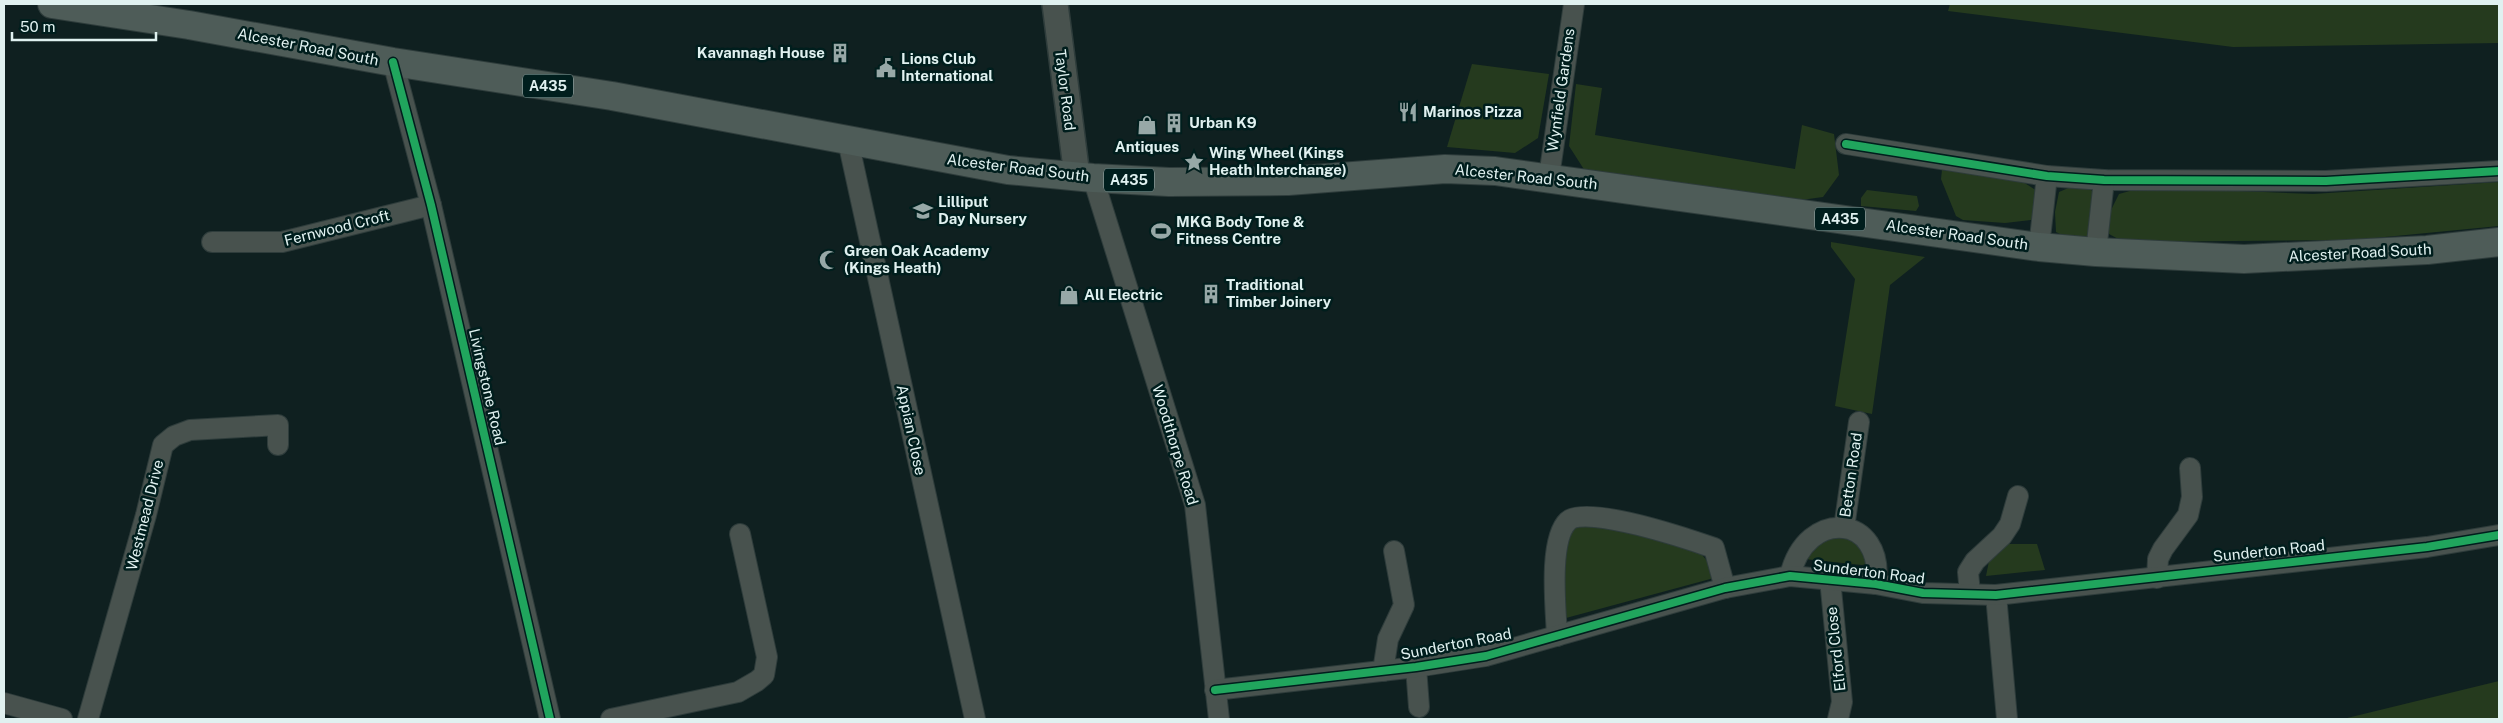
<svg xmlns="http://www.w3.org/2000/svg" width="2503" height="723" viewBox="0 0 2503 723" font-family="'Public Sans',sans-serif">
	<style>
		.green { fill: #253a1e }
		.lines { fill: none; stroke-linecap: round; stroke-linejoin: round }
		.minor-casing { stroke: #2e3c3b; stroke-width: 22 }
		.tertiary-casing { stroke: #2e3c3b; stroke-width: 28 }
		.trunk-casing { stroke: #2e3c3b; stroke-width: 30 }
		.minor { stroke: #48524e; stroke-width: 20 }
		.tertiary { stroke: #48524e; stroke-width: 25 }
		.trunk { stroke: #4e5c58; stroke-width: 28 }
		.cycleway-casing { stroke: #001e1d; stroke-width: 11 }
		.cycleway { stroke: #20a55d; stroke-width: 8 }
		.labels { text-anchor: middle; stroke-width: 5; stroke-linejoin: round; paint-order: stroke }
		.shield { fill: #001e1d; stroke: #9db2b1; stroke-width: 1 }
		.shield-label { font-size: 14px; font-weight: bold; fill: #e0f1f0 }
		.street-label { font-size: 15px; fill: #e0f1f0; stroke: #001e1d }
		.poi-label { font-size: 15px; font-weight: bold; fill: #e0f1f0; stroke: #001e1d; text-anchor: start }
	</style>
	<rect width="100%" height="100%" fill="#0f2020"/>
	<g class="green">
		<path d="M1950 4H2499V43L2233 47 1948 11Z"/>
		<path d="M1472 64 1549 74 1538 138 1515 153 1447 147Z"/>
		<path d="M1576 84 1602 88 1595 135 1795 169 1802 125 1834 134 1839 175 1823 197 1801 200 1585 171 1569 146Z"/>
		<path d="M1942 170 2017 178 2037 191 2038 207 2031 220 2005 223 1963 220 1956 216 1941 179Z"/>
		<path d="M2499 182V226L2354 240 2124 242 2109 234 2107 218 2119 194 2144 187 2313 194Z"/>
		<path d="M2073 186 2088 188 2095 193 2088 239 2074 241 2056 232 2055 212 2059 192Z"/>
		<path d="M1867 190 1917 196 1919 206 1916 211 1861 206V198Z"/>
		<path d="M1831 242 1925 257 1890 285 1872 414 1835 406 1855 279 1831 247Z"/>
		<path d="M1578 525H1605L1699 551 1711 566 1714 578 1566 618 1563 571 1570 531Z"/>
		<path d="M1850 534 1870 563 1862 565 1804 559 1817 539Z"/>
		<path d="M2005 544H2037L2045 570 1986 576 1989 561Z"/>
		<path d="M2499 681V719H2343Z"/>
	</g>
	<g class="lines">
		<defs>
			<g id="minor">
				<path d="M393 62 431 205 550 719"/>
				<path d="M848 141 975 719"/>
				<path d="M1846 144 2047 176 2104 180 2326 181 2499 171"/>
				<path d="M1549 177 1574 4"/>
				<path d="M1093 178 1195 505 1219 719"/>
				<path d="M212 242H282L431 205"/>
				<path d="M2039 247 2047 176"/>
				<path d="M2096 252 2104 180"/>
				<path d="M1844 528 1859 422"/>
				<path d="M1790 576C1806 507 1885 514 1876 584"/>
				<path d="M2157 578 2158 559 2163 549 2188 515 2192 497 2190 468"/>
				<path d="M1830 579 1842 702 1838 719"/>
				<path d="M1970 593 1968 572 1975 561 2002 536 2010 524 2018 496"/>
				<path d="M1996 595 2007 719"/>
				<path d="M1557 636C1556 611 1548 540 1568 521 1585 504 1691 540 1714 548L1725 588"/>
				<path d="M1416 667 1419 707"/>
				<path d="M1383 671 1388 639 1404 605 1394 551"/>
				<path d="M1215 690 1416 667 1486 656 1725 588 1790 576 1876 584 1923 593 1996 595 2427 547 2499 535"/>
				<path d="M4 703 62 719"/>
				<path d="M88 719 146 515 163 445 174 436 190 430 278 425V445"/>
				<path d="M611 719 738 692 757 681 764 675 767 657 740 534"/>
			</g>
			<path id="tertiary" d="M1055 4 1077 176"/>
			<path id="trunk" d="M52 4 189 25 393 62 612 96 1008 170 1093 178 1169 182 1288 181 1445 169 1495 171 2039 247 2096 252 2244 259 2427 250 2499 242"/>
		</defs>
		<use href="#minor" class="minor-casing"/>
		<use href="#tertiary" class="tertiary-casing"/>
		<use href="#trunk" class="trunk-casing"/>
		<use href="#minor" class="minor"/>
		<use href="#tertiary" class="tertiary"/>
		<use href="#trunk" class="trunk"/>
		<defs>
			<g id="cycleway">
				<path d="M393 62 431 205 550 719"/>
				<path d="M1846 144 2047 176 2104 180 2326 181 2499 171"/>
				<path d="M1215 690 1416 667 1486 656 1725 588 1790 576 1876 584 1923 593 1996 595 2427 547 2499 535"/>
			</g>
		</defs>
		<use href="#cycleway" class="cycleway-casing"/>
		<use href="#cycleway" class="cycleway"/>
	</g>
	<defs>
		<symbol id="building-bare" viewBox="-9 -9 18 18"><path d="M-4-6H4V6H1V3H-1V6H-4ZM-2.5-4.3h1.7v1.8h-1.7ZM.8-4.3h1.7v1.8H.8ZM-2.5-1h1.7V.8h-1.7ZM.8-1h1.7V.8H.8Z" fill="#97a8a7" stroke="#001e1d" stroke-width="2.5" paint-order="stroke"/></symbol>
		<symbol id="civic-bare" viewBox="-9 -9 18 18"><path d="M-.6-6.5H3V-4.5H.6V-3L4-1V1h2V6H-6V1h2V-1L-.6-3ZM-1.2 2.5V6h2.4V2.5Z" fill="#97a8a7" stroke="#001e1d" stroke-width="2.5" paint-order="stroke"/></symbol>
		<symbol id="restaurant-bare" viewBox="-9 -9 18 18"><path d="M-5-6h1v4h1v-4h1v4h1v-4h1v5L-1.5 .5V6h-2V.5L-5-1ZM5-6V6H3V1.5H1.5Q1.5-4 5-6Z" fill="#97a8a7" stroke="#001e1d" stroke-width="2.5" paint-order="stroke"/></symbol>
		<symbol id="shop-bare" viewBox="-9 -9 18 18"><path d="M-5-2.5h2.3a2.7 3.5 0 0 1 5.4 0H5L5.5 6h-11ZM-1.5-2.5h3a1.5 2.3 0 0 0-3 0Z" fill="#97a8a7" stroke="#001e1d" stroke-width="2.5" paint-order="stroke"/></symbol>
		<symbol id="sight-bare" viewBox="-9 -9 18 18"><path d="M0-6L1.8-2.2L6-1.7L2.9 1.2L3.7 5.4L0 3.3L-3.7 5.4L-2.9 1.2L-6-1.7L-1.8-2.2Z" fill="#97a8a7" stroke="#001e1d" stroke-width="2.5" paint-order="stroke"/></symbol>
		<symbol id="school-bare" viewBox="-9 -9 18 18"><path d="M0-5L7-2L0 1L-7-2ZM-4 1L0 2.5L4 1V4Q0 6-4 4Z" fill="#97a8a7" stroke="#001e1d" stroke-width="2.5" paint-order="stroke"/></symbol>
		<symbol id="stadium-bare" viewBox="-9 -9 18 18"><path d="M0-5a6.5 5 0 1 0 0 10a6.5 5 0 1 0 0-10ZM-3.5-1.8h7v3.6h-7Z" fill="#97a8a7" stroke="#001e1d" stroke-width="2.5" paint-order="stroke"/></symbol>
		<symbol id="mosque-bare" viewBox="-9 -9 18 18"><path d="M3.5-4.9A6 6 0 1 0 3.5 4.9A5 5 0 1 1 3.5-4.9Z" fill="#97a8a7" stroke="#001e1d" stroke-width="2.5" paint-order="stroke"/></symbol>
	</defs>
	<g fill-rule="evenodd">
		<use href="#building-bare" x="826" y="39" width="28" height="28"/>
		<use href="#civic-bare" x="872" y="54" width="28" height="28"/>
		<use href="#restaurant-bare" x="1394" y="98" width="28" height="28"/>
		<use href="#building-bare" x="1160" y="109" width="28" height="28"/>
		<use href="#shop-bare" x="1133" y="111" width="28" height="28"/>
		<use href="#sight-bare" x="1180" y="148" width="28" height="28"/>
		<use href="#school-bare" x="909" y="197" width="28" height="28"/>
		<use href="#stadium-bare" x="1147" y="217" width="28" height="28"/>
		<use href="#mosque-bare" x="815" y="246" width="28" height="28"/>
		<use href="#building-bare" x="1197" y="280" width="28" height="28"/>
		<use href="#shop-bare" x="1055" y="281" width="28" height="28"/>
	</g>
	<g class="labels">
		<g class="shield">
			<rect x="523" y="74.5" width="50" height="23" rx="4"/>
			<rect x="1104" y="168.5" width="50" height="23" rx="4"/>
			<rect x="1815" y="207.5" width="50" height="23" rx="4"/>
		</g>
		<g class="shield-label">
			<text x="548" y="91">A435</text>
			<text x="1129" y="185">A435</text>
			<text x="1840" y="224">A435</text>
		</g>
		<g class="street-label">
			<text transform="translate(308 47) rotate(11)" y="5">Alcester Road South</text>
			<text transform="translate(1065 90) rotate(83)" y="5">Taylor Road</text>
			<text transform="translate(1561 90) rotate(-82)" y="5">Wynfield Gardens</text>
			<text transform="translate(1018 168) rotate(7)" y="5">Alcester Road South</text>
			<text transform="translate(1526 177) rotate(6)" y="5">Alcester Road South</text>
			<text transform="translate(337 228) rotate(-14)" y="5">Fernwood Croft</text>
			<text transform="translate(1957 235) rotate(8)" y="5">Alcester Road South</text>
			<text transform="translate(2360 253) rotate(-3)" y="5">Alcester Road South</text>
			<text transform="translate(487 387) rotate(77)" y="5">Livingstone Road</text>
			<text transform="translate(911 430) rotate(78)" y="5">Appian Close</text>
			<text transform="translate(1175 445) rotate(73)" y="5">Woodthorpe Road</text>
			<text transform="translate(1851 475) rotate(-82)" y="5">Betton Road</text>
			<text transform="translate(145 515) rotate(-76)" y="5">Westmead Drive</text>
			<text transform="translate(2269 551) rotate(-6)" y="5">Sunderton Road</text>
			<text transform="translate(1869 572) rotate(7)" y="5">Sunderton Road</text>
			<text transform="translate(1456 644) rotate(-11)" y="5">Sunderton Road</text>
			<text transform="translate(1836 649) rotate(-96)" y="5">Elford Close</text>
		</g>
		<g class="poi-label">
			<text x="825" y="58" text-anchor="end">Kavannagh House</text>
			<text x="901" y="64">Lions Club<tspan x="901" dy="17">International</tspan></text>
			<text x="1423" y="117">Marinos Pizza</text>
			<text x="1189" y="128">Urban K9</text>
			<text x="1147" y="152" text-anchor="middle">Antiques</text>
			<text x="1209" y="158">Wing Wheel (Kings<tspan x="1209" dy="17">Heath Interchange)</tspan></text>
			<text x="938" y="207">Lilliput<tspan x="938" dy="17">Day Nursery</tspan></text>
			<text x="1176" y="227">MKG Body Tone &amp;<tspan x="1176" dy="17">Fitness Centre</tspan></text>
			<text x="844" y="256">Green Oak Academy<tspan x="844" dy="17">(Kings Heath)</tspan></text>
			<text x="1226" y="290">Traditional<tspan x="1226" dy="17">Timber Joinery</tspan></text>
			<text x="1084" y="300">All Electric</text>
		</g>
	</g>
	<rect width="2503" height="723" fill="none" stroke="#e0f1f0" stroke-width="10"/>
	<path d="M12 32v8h144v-8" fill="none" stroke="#e0f1f0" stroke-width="2.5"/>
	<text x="20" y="32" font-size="15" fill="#e0f1f0" stroke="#001e1d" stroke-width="4" paint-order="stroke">50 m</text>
</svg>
